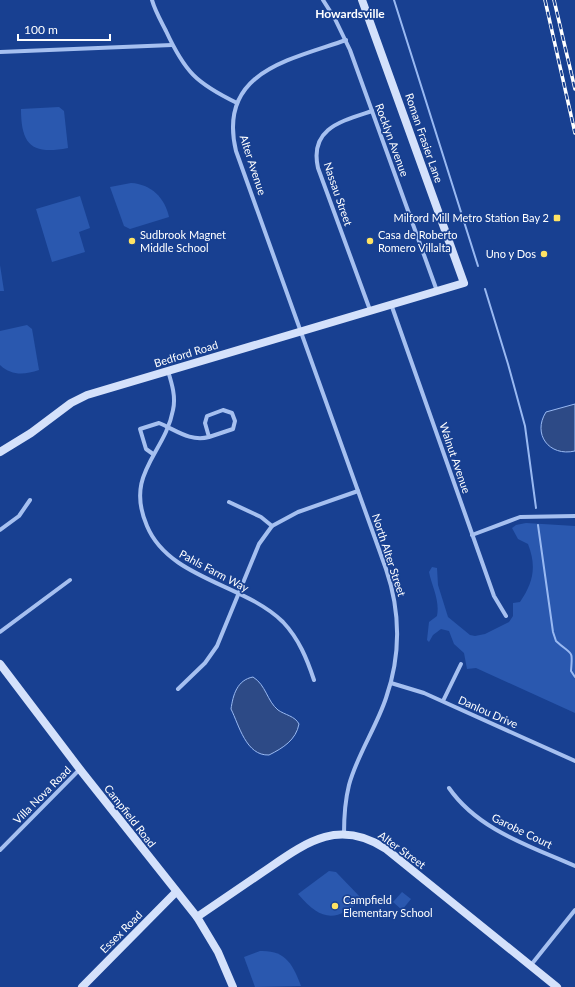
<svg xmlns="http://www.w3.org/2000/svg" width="575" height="987" viewBox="0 0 575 987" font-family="Lato,sans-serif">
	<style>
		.green { fill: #2a58af }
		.water { fill: #2d4a86; stroke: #99b9f2 }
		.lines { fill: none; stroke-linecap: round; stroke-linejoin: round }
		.stream { stroke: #99b9f2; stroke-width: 2 }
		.street { stroke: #a6c0f0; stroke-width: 4 }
		.secondary { stroke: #d4e1fb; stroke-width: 8 }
		.rail-casing { stroke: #fff; stroke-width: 3.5 }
		.rail { stroke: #184091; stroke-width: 2; stroke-dasharray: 6; stroke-linecap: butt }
		.poi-dot { fill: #ffe364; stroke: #184091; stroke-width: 1.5 }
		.labels { text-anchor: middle; stroke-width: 3.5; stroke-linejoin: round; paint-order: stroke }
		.street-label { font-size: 11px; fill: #fff; stroke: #184091 }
		.poi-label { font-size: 11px; fill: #fff; stroke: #184091; text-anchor: start }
		.neighbourhood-label { font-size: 12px; font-weight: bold; fill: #fff; stroke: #184091 }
	</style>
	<rect width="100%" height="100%" fill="#184091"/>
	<g class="green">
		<path d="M59 107 64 111 68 148C32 155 21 145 21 109Z"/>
		<path d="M131 183C151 184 165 198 169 217L130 229 124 226 110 187Z"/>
		<path d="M80 196 90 228 79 232 85 252 52 262 36 209Z"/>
		<path d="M0 265 4 291H0Z"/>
		<path d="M27 325 32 329 39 370C24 375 12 376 0 365V331Z"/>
		<path d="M526 523 575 526V713L476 668 467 669 464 653 454 644 449 631 441 629 433 635 429 642 427 640 429 622 437 616C440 600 432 587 429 572L432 567 437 568 438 585 448 617 470 635 475 636 485 634 509 622 513 616V603L520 602C533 583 537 567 528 544L518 539 512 528 516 525Z"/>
		<path d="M329 871 336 872 362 899C336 923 321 921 298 894Z"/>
		<path d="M402 892 411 899 402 910 393 902Z"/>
		<path d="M260 951C286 950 293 965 301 986L255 987 244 957Z"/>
	</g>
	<g class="water">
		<path d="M575 404V451C549 457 532 434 546 412Z"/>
		<path d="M253 677C266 685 267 701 278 710 285 715 295 716 299 724 296 740 283 748 269 755 246 756 239 725 231 709 233 695 237 680 253 677Z"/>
	</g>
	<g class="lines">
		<g class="stream">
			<path d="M394 0 478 266"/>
			<path d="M485 289 508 364 525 426 536 508"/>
			<path d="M538 525 553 632 556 641C572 656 573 648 571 671L575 677"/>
		</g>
		<g class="street">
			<path d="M152 0C155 11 161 21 166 31 185 72 196 83 237 103"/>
			<path d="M323 0 335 19 350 50 437 291"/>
			<path d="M0 52 172 45"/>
			<path d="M391 304 494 596 506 616"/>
			<path d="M370 310 318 168C309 128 342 121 372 111"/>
			<path d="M168 371C172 384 176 397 173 410 165 454 124 473 147 526 169 579 245 584 283 622 299 639 307 659 314 680"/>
			<path d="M153 454 146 449 140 429 159 423C176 430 190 442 209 437L205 423 207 416 223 410 232 413 235 421 233 429 209 437"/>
			<path d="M229 502 261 517 272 526"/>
			<path d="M0 530 19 516 30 500"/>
			<path d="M472 535 520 517 575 516"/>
			<path d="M0 632 70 580"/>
			<path d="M391 683 424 693 575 761"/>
			<path d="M178 689 205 663 217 646 259 544 272 526 298 512 358 491"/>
			<path d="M443 701 461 664"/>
			<path d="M449 788C478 830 530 846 575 866"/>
			<path d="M344 834C344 817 345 801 349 785 357 755 376 728 386 698 401 655 401 613 386 569L236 151C217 72 289 60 346 40"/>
			<path d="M0 850 80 769"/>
			<path d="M531 965 575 910"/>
		</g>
		<g class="secondary">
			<path d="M0 452 31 433 71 403 87 395 464 283 362 0"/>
			<path d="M0 664 82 772 197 917 218 952 233 987"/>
			<path d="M197 917C219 902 241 887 263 872 304 844 337 817 386 849L557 987"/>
			<path d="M82 987 176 892"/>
		</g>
		<defs>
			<g id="rail">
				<path d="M545 0 575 133"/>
				<path d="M554 0 575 89"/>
			</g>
		</defs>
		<use href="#rail" class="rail-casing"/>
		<use href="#rail" class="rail"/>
	</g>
	<g class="poi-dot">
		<rect x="553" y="214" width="8" height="8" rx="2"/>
		<circle cx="132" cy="241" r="4"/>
		<circle cx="370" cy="241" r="4"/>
		<circle cx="544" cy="254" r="4"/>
		<circle cx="335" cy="906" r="4"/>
	</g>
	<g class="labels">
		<g class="street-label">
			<text transform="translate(424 138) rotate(71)" y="4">Roman Frasier Lane</text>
			<text transform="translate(392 140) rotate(70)" y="4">Rocklyn Avenue</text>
			<text transform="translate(253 165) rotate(72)" y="4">Alter Avenue</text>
			<text transform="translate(338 194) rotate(71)" y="4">Nassau Street</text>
			<text transform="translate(186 354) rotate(-17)" y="4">Bedford Road</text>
			<text transform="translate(455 458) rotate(71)" y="4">Walnut Avenue</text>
			<text transform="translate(389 555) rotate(72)" y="4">North Alter Street</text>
			<text transform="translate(214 571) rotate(28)" y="4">Pahls Farm Way</text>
			<text transform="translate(488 712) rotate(24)" y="4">Danlou Drive</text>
			<text transform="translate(42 795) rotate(-45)" y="4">Villa Nova Road</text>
			<text transform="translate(130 816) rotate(52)" y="4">Campfield Road</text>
			<text transform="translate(522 831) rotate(26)" y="4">Garobe Court</text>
			<text transform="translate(402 850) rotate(36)" y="4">Alter Street</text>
			<text transform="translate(121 932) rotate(-45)" y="4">Essex Road</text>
		</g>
		<g class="poi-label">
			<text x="549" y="222" text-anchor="end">Milford Mill Metro Station Bay 2</text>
			<text x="140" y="239">Sudbrook Magnet<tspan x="140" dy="13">Middle School</tspan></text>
			<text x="378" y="239">Casa de Roberto<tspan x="378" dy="13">Romero Villalta</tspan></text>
			<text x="536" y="258" text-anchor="end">Uno y Dos</text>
			<text x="343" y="904">Campfield<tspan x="343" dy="13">Elementary School</tspan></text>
		</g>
		<g class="neighbourhood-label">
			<text x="350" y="18">Howardsville</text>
		</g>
	</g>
	<path d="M18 34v6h92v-6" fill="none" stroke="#ffffff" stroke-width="2"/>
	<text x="24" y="34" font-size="12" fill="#ffffff" stroke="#184091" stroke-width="3" paint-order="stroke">100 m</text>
</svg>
